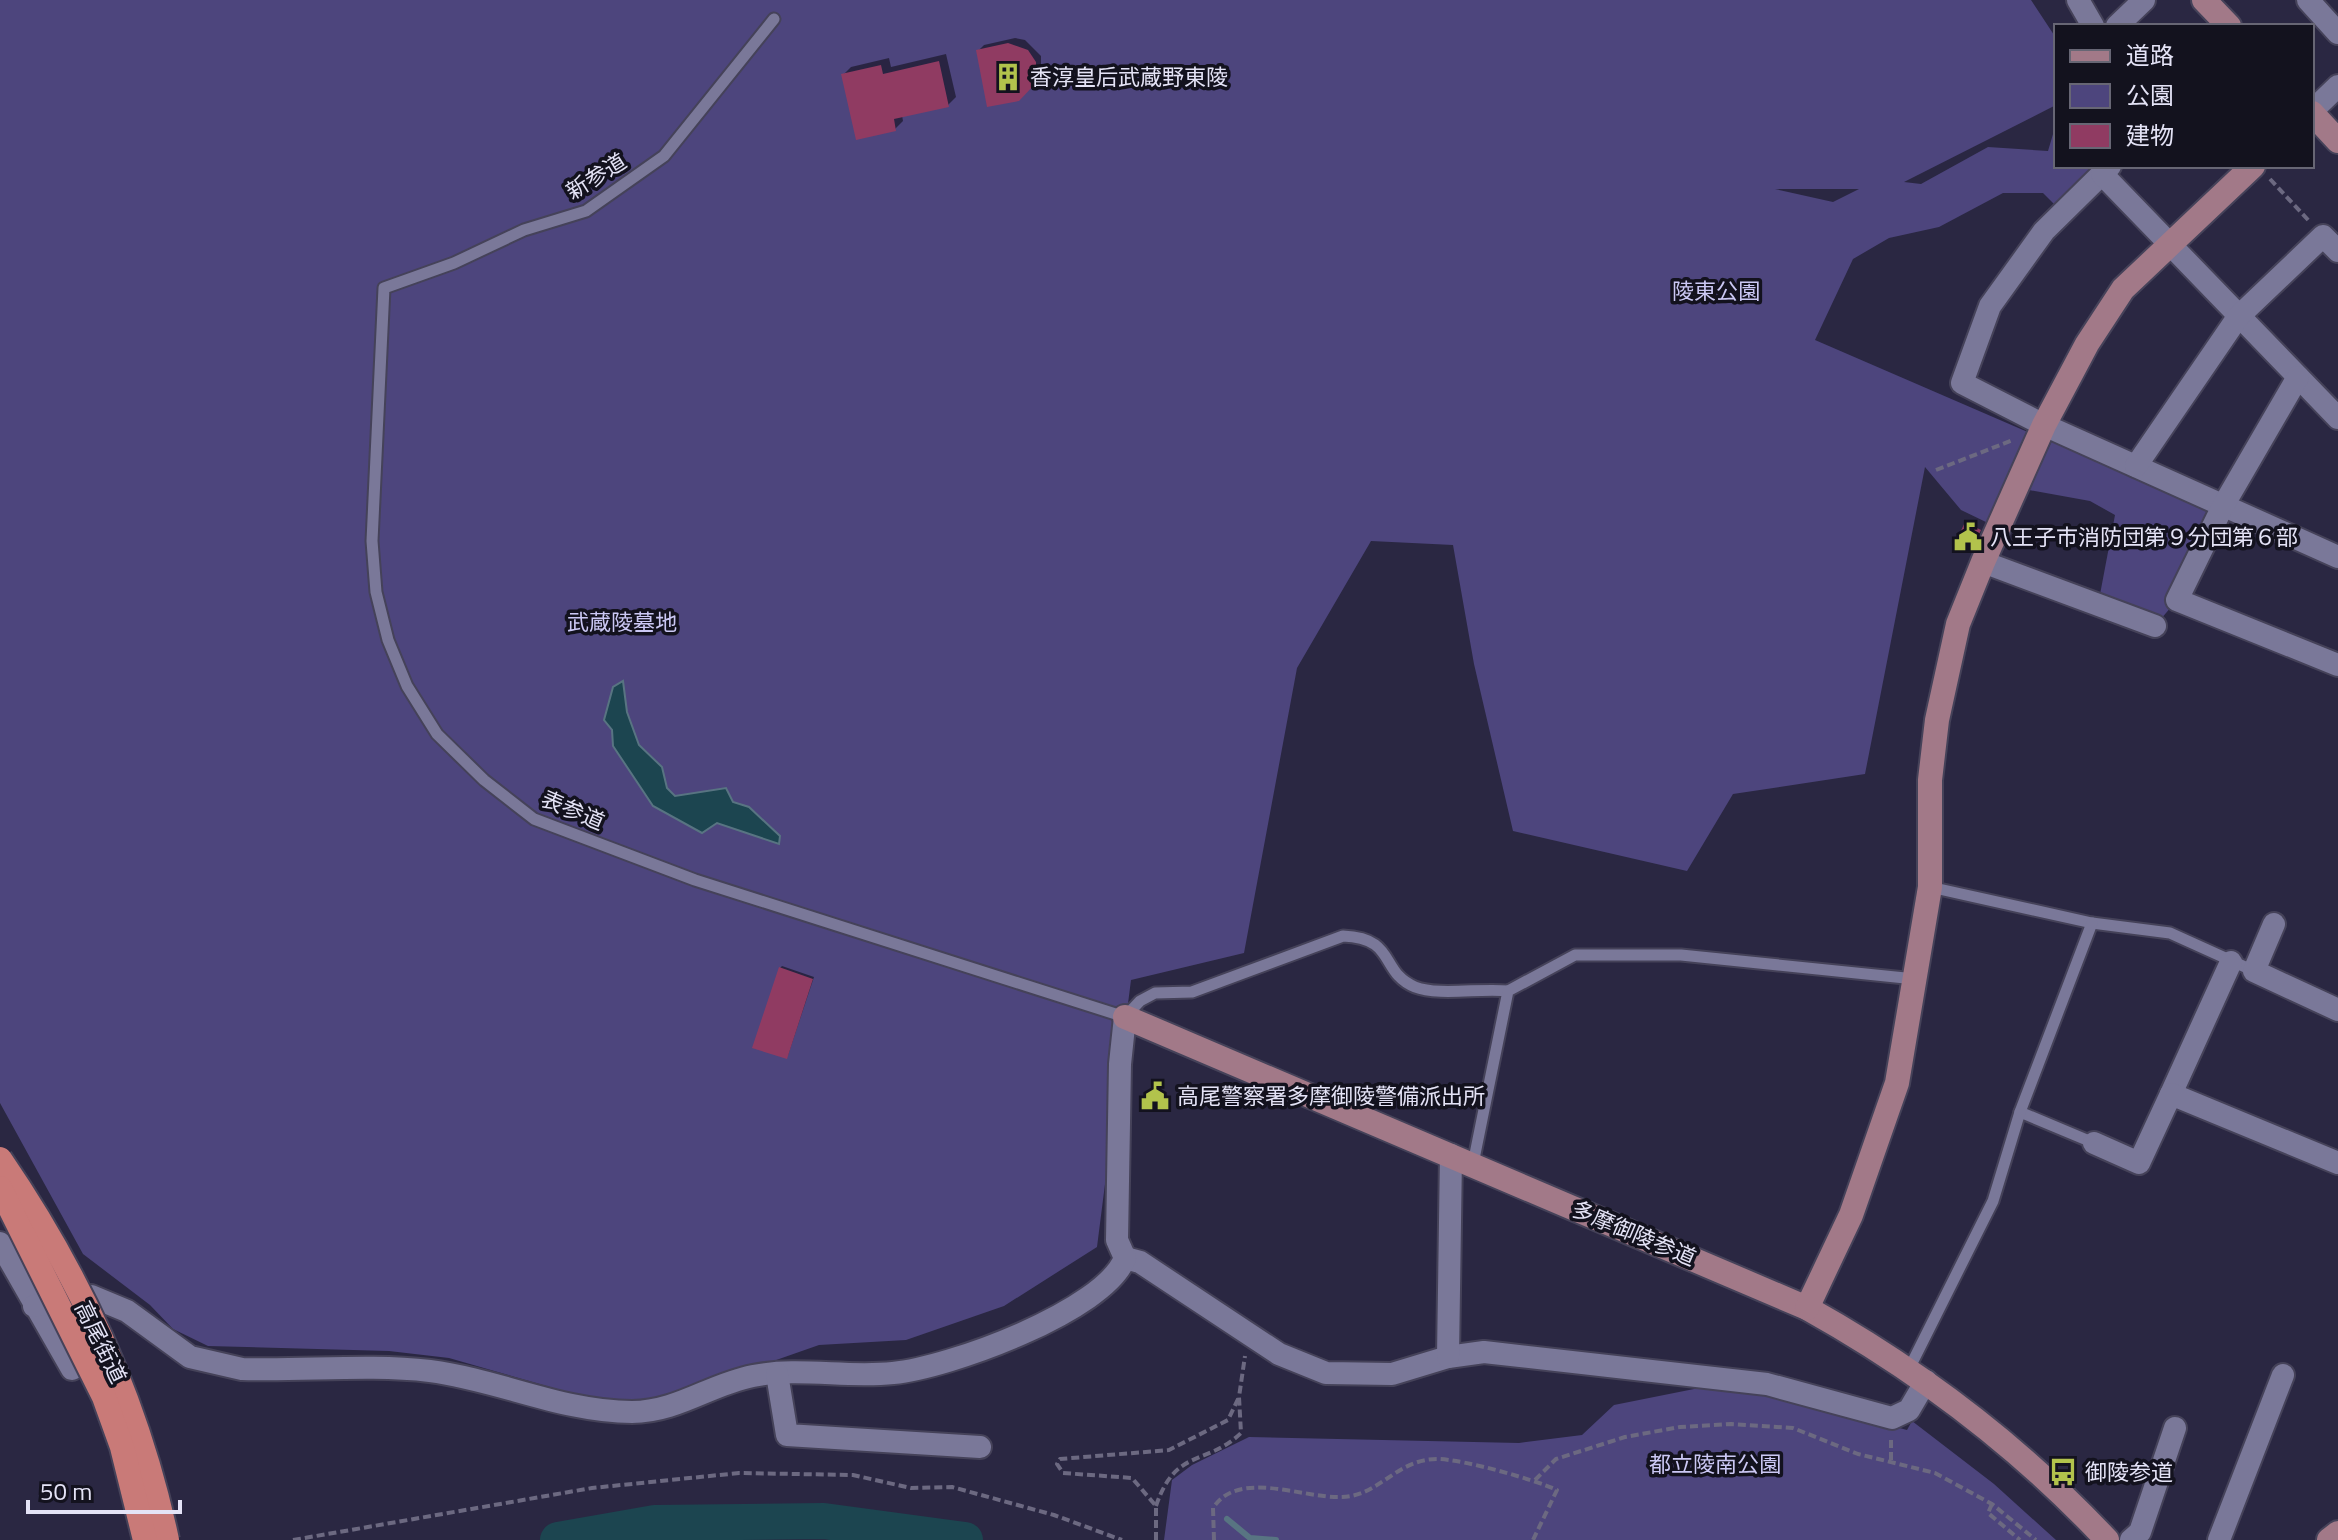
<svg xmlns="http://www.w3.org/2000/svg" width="2338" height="1540" viewBox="0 0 2338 1540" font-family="'Titillium Web','Noto Sans JP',sans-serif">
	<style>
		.green { fill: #4d457d; fill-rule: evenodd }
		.water { fill: #1c4550; stroke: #587482; stroke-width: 2 }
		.shadow { fill: #0007 }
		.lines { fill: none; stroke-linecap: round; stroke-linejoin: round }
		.stream { stroke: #587482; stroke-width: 6 }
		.river { stroke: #1c4550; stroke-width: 36 }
		.building { fill: #903b62 }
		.lane-casing { stroke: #454259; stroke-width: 15 }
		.street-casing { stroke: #454259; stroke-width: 26 }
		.secondary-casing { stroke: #454259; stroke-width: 28 }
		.path { stroke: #6c6981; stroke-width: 4; stroke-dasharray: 8 4; stroke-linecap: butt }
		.lane { stroke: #7a7899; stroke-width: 11 }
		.street { stroke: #7a7899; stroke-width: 22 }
		.secondary { stroke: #a27988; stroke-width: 24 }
		.primary-bridge-casing { stroke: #454259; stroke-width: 28; stroke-linecap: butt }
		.primary-bridge { stroke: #c97a78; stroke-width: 24 }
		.labels { text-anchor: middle; stroke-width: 7; stroke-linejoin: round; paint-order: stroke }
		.poi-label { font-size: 22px; fill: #e4e3f6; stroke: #13121e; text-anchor: start }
		.street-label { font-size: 22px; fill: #e4e3f6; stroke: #13121e }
		.park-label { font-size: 22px; fill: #cbc8f4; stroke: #13121e }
	</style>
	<rect width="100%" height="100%" fill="#2a2742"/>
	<g class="green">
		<path d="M0 0H2031L2056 38V105L1904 182 1921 184 1988 147 2048 151 2056 124V166H2110L2063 213 2043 193H2003L1939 227 1889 238 1853 259 1815 340 2030 433 1988 523 1961 510 1925 467 1865 774 1733 794 1687 871 1513 831 1474 664 1453 545 1371 541 1297 668 1244 953 1131 980 1097 1247 1004 1306 906 1340 819 1345 659 1401 620 1407 449 1358 389 1351 208 1346 173 1329 150 1305 83 1254 0 1103ZM1775 189H1859L1833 202Z"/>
		<path d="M2057 430 2223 506 2177 600 2155 626 2098 605 2115 515 2090 501 2029 490Z"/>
		<path d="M1709 1386 1769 1393 1907 1430 1912 1421 1994 1484 2056 1540H1164L1172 1480 1192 1465 1249 1437 1519 1443 1582 1435 1614 1405Z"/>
	</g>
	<path class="water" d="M623 681 627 712 639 745 662 767 667 788 675 796 726 788 733 802 749 807 780 836 779 844 717 823 702 833 653 806 613 746 612 730 604 720 613 687Z"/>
	<g class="shadow">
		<path d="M1015 38 1025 40 1041 56V76L1019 99 978 51 984 45Z"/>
		<path d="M946 54 956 97 948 105 902 115 903 121 895 129 843 75 851 67 889 58 891 67Z"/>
		<path d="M782 966 814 977 788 1055 780 968Z"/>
	</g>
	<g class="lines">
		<path class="stream" d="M1227 1519 1250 1538 1276 1540"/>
		<path class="river" d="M558 1540 655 1523 824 1521 965 1540"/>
	</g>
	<g class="building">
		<path d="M1008 43 1028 50 1036 62V83L1019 101 987 107 976 50Z"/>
		<path d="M939 61 949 107 894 119 896 131 856 140 841 74 881 65 883 74Z"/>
		<path d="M1965 522 1981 530 1971 551 1955 544Z"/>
		<path d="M779 967 813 979 787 1059 752 1048Z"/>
	</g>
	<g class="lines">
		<defs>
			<g id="lane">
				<path d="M774 19 664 156 586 211 524 230 454 263 384 288 372 541 376 592 388 640 407 686 437 734 484 780 534 819 695 880 1125 1017 1140 1001 1155 993 1192 992 1343 936C1397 938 1379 972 1415 987 1438 996 1481 988 1508 991"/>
				<path d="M1930 887 2092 923 2170 933 2254 971"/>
				<path d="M2020 1112 2094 1143"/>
				<path d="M1473 1164 1508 991 1575 955H1681L1915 979"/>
				<path d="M1909 1369 1993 1201 2020 1112 2092 923"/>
			</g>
			<g id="street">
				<path d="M2078 0 2093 26"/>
				<path d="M2308 0 2338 33"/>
				<path d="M2117 26 2144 0"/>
				<path d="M2312 111 2338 86"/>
				<path d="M2110 166 2044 231 1990 306 1962 383 2044 425 2338 557"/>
				<path d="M2102 174 2338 418"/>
				<path d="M2298 377 2223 506 2177 600 2338 665"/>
				<path d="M2136 466 2238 317 2323 236 2338 251"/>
				<path d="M1983 562 2155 626"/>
				<path d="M2274 924 2254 971 2338 1010"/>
				<path d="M2171 1094 2231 962"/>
				<path d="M2094 1143 2139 1163 2171 1094 2338 1163"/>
				<path d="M0 1243 72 1369"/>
				<path d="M1125 1258 1140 1262 1279 1354 1326 1373 1392 1374 1448 1357 1484 1352 1767 1384 1892 1418 1909 1410 1926 1381"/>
				<path d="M34 1306 91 1296 127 1311 190 1357 242 1369C305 1371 368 1364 430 1371 499 1380 563 1412 632 1412 677 1412 711 1384 753 1376 799 1367 847 1378 893 1373 948 1368 1105 1311 1125 1258L1117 1240 1120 1064 1125 1017"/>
				<path d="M1448 1357 1451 1155"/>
				<path d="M777 1374 787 1435 980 1447"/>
				<path d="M2131 1540 2140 1532 2175 1428"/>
				<path d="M2219 1540 2283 1375"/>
			</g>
			<g id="secondary">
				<path d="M2204 0 2229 26"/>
				<path d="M2312 113 2338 141"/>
				<path d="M1125 1017 1807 1308C1920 1371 2019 1446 2107 1540"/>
				<path d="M1807 1308 1851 1215 1897 1083 1930 887V780L1937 720 1958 624 1983 562 2044 425 2087 344 2123 289 2253 166"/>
				<path d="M2329 1540 2338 1533"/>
			</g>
		</defs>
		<use href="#lane" class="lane-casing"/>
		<use href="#street" class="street-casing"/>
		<use href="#secondary" class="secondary-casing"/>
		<g class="path">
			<path d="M2270 179 2310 222"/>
			<path d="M1936 470 2013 440"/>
			<path d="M1891 1460V1439"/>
			<path d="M1535 1480 1556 1459 1625 1437 1680 1427 1731 1424 1793 1428 1858 1454 1935 1473 1992 1504 2036 1540"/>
			<path d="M1992 1504 1988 1513 2020 1540"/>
			<path d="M1156 1506C1176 1447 1205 1467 1241 1433L1239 1397 1245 1356"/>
			<path d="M293 1540 592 1488 739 1473 853 1475 911 1488 952 1487 1054 1515 1122 1540"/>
			<path d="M1156 1540V1506L1132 1478 1063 1473 1057 1464 1060 1459 1169 1450 1228 1420 1239 1397"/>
			<path d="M1214 1540 1213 1508C1238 1469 1302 1498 1340 1497 1380 1497 1396 1458 1439 1459 1465 1460 1533 1479 1557 1490L1533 1540"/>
		</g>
		<use href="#lane" class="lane"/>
		<use href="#street" class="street"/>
		<use href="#secondary" class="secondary"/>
		<defs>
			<g id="primary-bridge">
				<path d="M0 1159C79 1274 138 1403 167 1540"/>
				<path d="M0 1188 104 1397 122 1447 145 1540"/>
			</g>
		</defs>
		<use href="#primary-bridge" class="primary-bridge-casing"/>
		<use href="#primary-bridge" class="primary-bridge"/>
	</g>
	<defs>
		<symbol id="building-bare" viewBox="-9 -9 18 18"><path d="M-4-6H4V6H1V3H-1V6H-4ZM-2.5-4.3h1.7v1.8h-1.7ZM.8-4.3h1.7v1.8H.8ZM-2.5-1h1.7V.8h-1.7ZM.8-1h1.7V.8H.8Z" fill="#b2c34c" stroke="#13121e" stroke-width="2.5" paint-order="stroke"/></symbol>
		<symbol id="civic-bare" viewBox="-9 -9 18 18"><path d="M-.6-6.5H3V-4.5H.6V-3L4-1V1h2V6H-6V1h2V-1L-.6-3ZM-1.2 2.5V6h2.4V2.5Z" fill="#b2c34c" stroke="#13121e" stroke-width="2.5" paint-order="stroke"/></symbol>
		<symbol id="bus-bare" viewBox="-9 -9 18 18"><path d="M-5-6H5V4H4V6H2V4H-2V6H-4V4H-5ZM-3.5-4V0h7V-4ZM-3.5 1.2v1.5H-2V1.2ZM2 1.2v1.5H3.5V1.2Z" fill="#b2c34c" stroke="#13121e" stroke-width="2.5" paint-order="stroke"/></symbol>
	</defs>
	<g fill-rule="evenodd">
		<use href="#building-bare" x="988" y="57" width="40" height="40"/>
		<use href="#civic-bare" x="1948" y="517" width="40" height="40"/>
		<use href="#civic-bare" x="1135" y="1076" width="40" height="40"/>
		<use href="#bus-bare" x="2043" y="1452" width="40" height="40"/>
	</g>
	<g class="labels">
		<g class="poi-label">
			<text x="1030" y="85">香淳皇后武蔵野東陵</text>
			<text x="1990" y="545">八王子市消防団第９分団第６部</text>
			<text x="1177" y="1104">高尾警察署多摩御陵警備派出所</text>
			<text x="2085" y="1480">御陵参道</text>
		</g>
		<g class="street-label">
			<text transform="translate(596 176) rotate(-32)" y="8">新参道</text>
			<text transform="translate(573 810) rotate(23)" y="8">表参道</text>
			<text transform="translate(1634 1233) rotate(23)" y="8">多摩御陵参道</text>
			<text transform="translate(101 1342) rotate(64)" y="8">高尾街道</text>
		</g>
		<g class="park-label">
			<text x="1716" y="299">陵東公園</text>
			<text x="622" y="630">武蔵陵墓地</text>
			<text x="1715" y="1472">都立陵南公園</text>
		</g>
	</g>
	<rect x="2054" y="24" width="260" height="144" fill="#13121e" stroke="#676674" stroke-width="2"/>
	<rect x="2070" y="50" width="40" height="12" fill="#a27988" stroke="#676674" stroke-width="2"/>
	<text x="2126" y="64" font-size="24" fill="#e4e3f6">道路</text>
	<rect x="2070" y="84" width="40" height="24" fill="#4d457d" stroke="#676674" stroke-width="2"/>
	<text x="2126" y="104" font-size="24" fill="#e4e3f6">公園</text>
	<rect x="2070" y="124" width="40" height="24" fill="#903b62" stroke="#676674" stroke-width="2"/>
	<text x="2126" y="144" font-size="24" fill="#e4e3f6">建物</text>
	<path d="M28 1500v12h152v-12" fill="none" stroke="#e4e3f6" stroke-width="4"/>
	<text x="40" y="1500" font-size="24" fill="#e4e3f6" stroke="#13121e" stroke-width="6" paint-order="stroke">50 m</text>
</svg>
